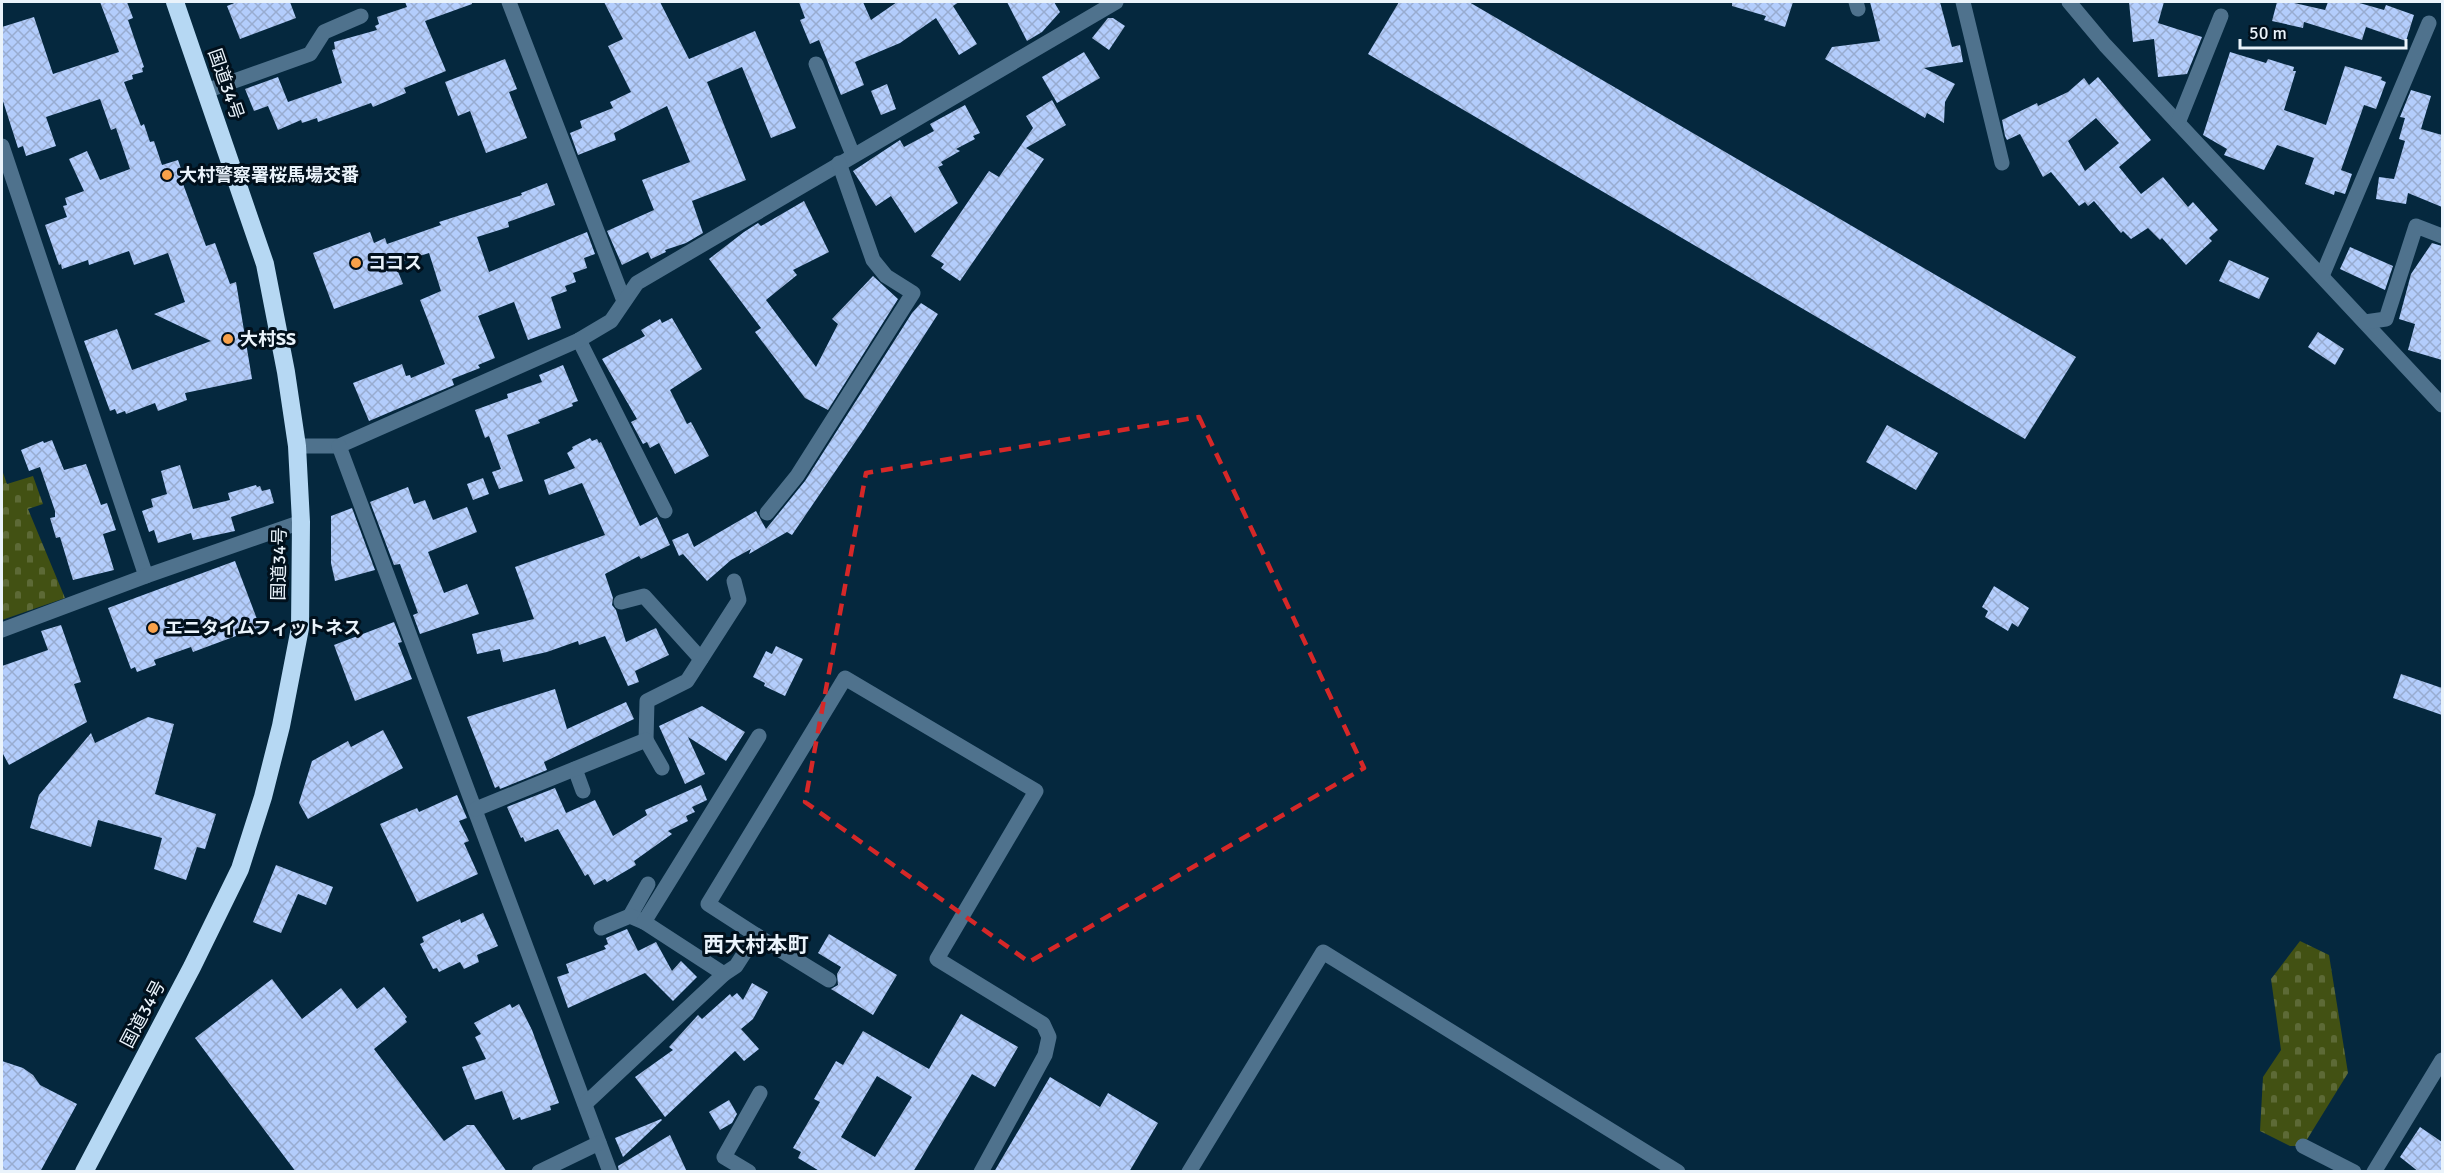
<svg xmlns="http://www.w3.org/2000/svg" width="2444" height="1173" viewBox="0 0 2444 1173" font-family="Signika,'Noto Sans JP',sans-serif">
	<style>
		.cemetery { fill: url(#cemetery-stones) }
		.building { fill: url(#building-cross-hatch); fill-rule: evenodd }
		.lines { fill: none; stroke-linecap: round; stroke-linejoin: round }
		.minor { stroke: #4f728d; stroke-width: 15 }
		.highway { stroke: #b6d8f3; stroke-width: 18 }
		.marked { fill: none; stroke: #d62828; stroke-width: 4.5; stroke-dasharray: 12 8; stroke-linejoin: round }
		.poi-dot { fill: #f8a14a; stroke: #01101c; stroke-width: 2 }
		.labels { text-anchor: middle; stroke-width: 6; stroke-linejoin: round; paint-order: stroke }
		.street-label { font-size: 18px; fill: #eaf3fb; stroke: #01101c }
		.poi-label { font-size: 18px; font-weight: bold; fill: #eaf3fb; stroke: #01101c; text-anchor: start }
		.quarter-label { font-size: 21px; font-weight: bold; fill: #eaf3fb; stroke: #01101c }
	</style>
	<defs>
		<pattern id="cemetery-stones" width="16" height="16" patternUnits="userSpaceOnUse" patternTransform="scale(1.5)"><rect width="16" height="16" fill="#425113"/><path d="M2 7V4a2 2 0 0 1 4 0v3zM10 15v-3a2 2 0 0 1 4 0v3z" fill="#5d6a36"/></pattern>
		<pattern id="building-cross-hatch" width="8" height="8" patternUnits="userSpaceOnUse" patternTransform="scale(1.5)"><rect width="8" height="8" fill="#b3cdfc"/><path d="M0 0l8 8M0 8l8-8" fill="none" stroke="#98acd0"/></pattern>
	</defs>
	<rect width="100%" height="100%" fill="#05283e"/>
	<g class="cemetery">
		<path d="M2 470 7 484 33 476 43 504 28 509 65 598 2 620Z"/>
		<path d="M2300 941 2329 955 2348 1073 2303 1146H2290L2260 1131 2263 1077 2281 1050 2271 979Z"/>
	</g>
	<g class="building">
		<path d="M100 2H127L133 18 128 20 144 67 142 68 143 72 132 75 133 79 124 82 141 126 144 124 150 142 154 141 162 165 178 160 186 183 183 184 206 246 215 243 230 284 236 282 252 379 185 393 187 400 158 411 155 403 126 414 125 411 117 414 115 409 110 411 84 341 117 329 132 370 211 341 154 314 185 302 168 253 134 265 129 251 89 265 88 260 62 269 61 264 59 265 45 225 67 217 63 206 67 205 65 198 84 191 69 159 87 151 100 180 130 169 116 128 111 130 100 99 46 117 56 146 26 156 23 146 18 148 2 98V27L34 17 53 74 119 52Z"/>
		<path d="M237 2H290L296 18 240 39 227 6Z"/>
		<path d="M405 2H472V4L425 21 446 71 404 88 406 93 373 107 371 103 318 122 317 118 302 123 301 120 278 130 268 106 254 111 245 89 278 77 288 102 342 83 332 50 335 49 334 42 377 30 375 26 379 24 377 17 407 7Z"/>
		<path d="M604 2H660L689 59 755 31 796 128 771 138 742 67 707 82 746 180 692 201 703 233 686 243 665 250 666 252 651 259 648 252 622 265 607 231 654 210 642 180 690 162 667 106 614 133 616 140 578 155 570 133 582 128 580 121 613 108 610 102 631 92 608 46 623 39Z"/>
		<path d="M799 2H863L871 20 897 2H959L953 6 977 44 959 55 936 18 900 43 855 62 864 85 841 95 819 40 810 44 800 20 805 18Z"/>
		<path d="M1007 2H1054L1060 12 1042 32 1027 41Z"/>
		<path d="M1399 2H1469L2076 357 2025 439 1368 54Z"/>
		<path d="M1732 2H1793L1785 27 1764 20 1766 16 1732 6Z"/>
		<path d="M1870 2H1940L1952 47 1960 45 1963 62 1924 68 1955 84 1945 102 1944 123 1927 113 1925 118 1825 59 1832 47 1880 41Z"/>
		<path d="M2129 2H2164L2158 23 2202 37 2187 74 2158 77 2154 39 2133 42Z"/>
		<path d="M2277 2H2290L2325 10 2328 2H2356L2384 10 2386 5 2414 15 2406 41 2366 27 2362 40 2304 22 2303 28 2272 21Z"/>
		<path d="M1108 18H1113L1125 26 1109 50 1092 38Z"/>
		<path d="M1084 52 1100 78 1057 103 1042 77Z"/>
		<path d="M2230 52 2266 63 2268 59 2294 67 2293 71H2296L2284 110 2326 125 2345 66 2382 77 2381 80 2386 82 2376 109 2364 105 2341 170 2352 174 2345 194 2335 191 2334 195 2305 184 2314 158 2277 145 2264 170 2224 155 2227 149 2203 135Z"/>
		<path d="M505 59 517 89 509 92 527 138 486 153 470 111 458 116 445 82Z"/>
		<path d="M2098 77 2151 140 2119 167 2141 194 2163 177 2188 207 2193 202 2218 230 2209 238 2212 241 2186 265 2162 238 2160 240 2148 228 2131 239 2123 231 2121 233 2094 201 2088 206 2085 202 2079 206 2051 172 2043 177 2020 134 2007 140 2005 136 2002 120 2037 103 2038 106 2068 92 2084 78 2089 85ZM2096 118 2119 143 2085 171 2068 141Z"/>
		<path d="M887 84 896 109 881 115 871 91Z"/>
		<path d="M2411 90 2431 96 2421 129 2442 135V207L2408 193 2406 204 2376 199 2379 177 2394 179 2405 141 2399 139 2405 118 2400 117Z"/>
		<path d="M1052 100 1066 125 1026 148 1044 159 960 281 941 268 944 264 931 256 989 171 999 177 1033 128 1026 116Z"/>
		<path d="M965 105 980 133 973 136 975 139 956 149 960 151 941 162 943 165 938 167 958 203 915 233 891 196 876 206 853 171 900 140 904 147 934 131 930 124Z"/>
		<path d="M547 183 555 205 508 222 509 227 477 237 489 272 587 232 595 254 584 258 587 268 573 273 576 282 565 286 567 291 551 297 561 328 528 340 514 302 478 316 495 358 478 365 480 368 452 379 454 385 369 421 353 383 402 364 406 376 410 375 411 378 445 364 420 300 441 291 429 253 395 264 403 284 334 309 313 253 370 232 374 243 385 238 387 244 441 225 439 222 522 195 521 193Z"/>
		<path d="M804 201 829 252 793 270 797 275 766 300 816 367 838 324 832 319 873 276 898 299 828 410 805 398 755 332 761 328 709 259 744 232 758 223 761 226Z"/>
		<path d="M2432 243 2442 246V360L2408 350 2415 324 2399 319 2411 274Z"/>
		<path d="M2350 247 2393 266 2385 290 2340 269Z"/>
		<path d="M2229 260 2269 278 2259 299 2219 281Z"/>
		<path d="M921 303 938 314 864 429 792 535 787 532 749 554 751 549 731 560 707 581 683 554 679 556 672 540 688 533 694 547 756 511 766 529 805 481 912 313Z"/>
		<path d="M672 318 702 369 670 390 687 424 691 422 709 456 675 474 659 443 650 448 647 442 643 444 631 422 637 419 602 359 645 336 641 330 660 319 662 323Z"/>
		<path d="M2318 332 2344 349 2335 365 2308 347Z"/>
		<path d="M563 365 578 401 572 403 573 406 538 420 540 423 507 435 523 481 499 489 492 472 501 469 489 436 485 438 475 410 508 398 507 394 542 382 539 375Z"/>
		<path d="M1887 425 1938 453 1916 490 1866 462Z"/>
		<path d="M590 438 592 441 597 439 599 443 601 442 640 526 657 517 670 545 641 559 639 556 605 574 613 598 612 605 616 610 626 642 656 628 669 655 635 671 639 682 628 686 605 636 579 645 578 641 547 652 503 662 500 649 477 654 472 634 534 619 515 567 605 535 582 483 549 495 544 480 575 468 567 453 573 449 572 447Z"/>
		<path d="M52 440 64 470 86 464 101 505 107 503 116 530 103 534 114 570 73 580 60 537 56 538 50 518 55 517V511L40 467 29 471 21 450 43 441 44 443Z"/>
		<path d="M180 465 193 509 230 500 228 493 256 485 257 487 260 486 262 491 270 489 274 503 231 517 235 531 193 540 191 533 158 543 154 530 149 532 142 511 153 507 151 499 167 494 161 471Z"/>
		<path d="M483 478 489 494 473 500 467 484Z"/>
		<path d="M408 487 414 504 425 500 433 520 467 507 477 532 428 552 444 593 467 584 479 614 420 634 413 615 418 613 400 564 394 565 370 502Z"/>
		<path d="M352 508 375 570 335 581 331 563V516Z"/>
		<path d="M235 561 260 627 193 652 191 647 154 660 156 665 137 672 135 667 131 669 108 608Z"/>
		<path d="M1994 586 2029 608 2018 627 2012 623 2008 631 1985 617 1988 611 1982 607Z"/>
		<path d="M394 622 402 642 398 643 412 679 355 701 334 645Z"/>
		<path d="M61 625 81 682 74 684 87 722 9 765 2 752V666L48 650 41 631Z"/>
		<path d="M776 646 803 659 785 696 764 686 765 683 753 677 766 651 772 654Z"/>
		<path d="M2401 674 2442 688V715L2393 698Z"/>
		<path d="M555 689 567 729 626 702 634 719 544 762 547 770 500 789 499 786 495 788 467 717Z"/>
		<path d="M702 706 745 732 726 761 688 737 705 774 685 784 659 726Z"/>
		<path d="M148 717 174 724 155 794 216 814 205 849 197 847 186 880 154 869 162 838 98 820 91 847 30 828 39 795 91 733 95 743Z"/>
		<path d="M383 730 403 768 308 819 299 803 312 761 348 741 351 747Z"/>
		<path d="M701 785 707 800 692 807 695 812 686 816 688 821 668 831 672 834 634 861 636 865 607 882 605 879 594 885 588 874 585 876 558 829 525 842 523 837 521 838 507 807 555 788 566 813 595 800 613 836 647 815 645 810Z"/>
		<path d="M457 795 467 818 459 821 469 841 464 843 478 874 417 902 380 824 417 808 419 812Z"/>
		<path d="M276 865 333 887 326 905 298 894 281 933 253 922Z"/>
		<path d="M483 913 498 946 477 955 479 962 464 969 460 962 439 972 437 968 433 969 420 944 424 942 422 937 460 919 461 923Z"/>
		<path d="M627 929 638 951 656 942 672 971 681 961 697 977 673 1001 645 973 568 1008 557 977 569 973 566 964 606 949 604 946 608 944 606 938Z"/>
		<path d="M829 934 897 975 873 1015 831 989 838 985 837 974 841 967 818 953Z"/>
		<path d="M272 979 302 1019 341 988 357 1009 384 987 407 1017 405 1019 407 1022 374 1049 444 1141 467 1125H474L507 1172H296L195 1038Z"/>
		<path d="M752 983 768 992 753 1019 741 1029 759 1049 744 1061 735 1051 665 1117 635 1077 673 1050 669 1047 698 1015 702 1019 730 994 732 997 737 993 743 1000Z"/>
		<path d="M510 1004 512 1008 519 1004 532 1030 559 1103 550 1106 551 1110 521 1120 520 1117 513 1120 502 1091 475 1100 462 1067 486 1059 475 1037 481 1034 474 1023Z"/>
		<path d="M961 1014 1018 1047 995 1087 972 1074 913 1172H821L798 1158 801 1152 793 1148 820 1102 814 1099 836 1061 843 1065 863 1031 929 1069ZM877 1076 912 1097 875 1157 841 1137Z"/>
		<path d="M2 1061 23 1068 33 1075 40 1085 77 1104 40 1172H2Z"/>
		<path d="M1050 1077 1100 1107 1108 1093 1158 1123 1129 1172H994Z"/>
		<path d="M729 1100 737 1114 732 1123 720 1130 709 1112Z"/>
		<path d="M661 1119 662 1120 623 1157 615 1138Z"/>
		<path d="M2420 1127 2442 1142V1172H2419L2400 1157Z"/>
		<path d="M670 1135 687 1172H619L618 1166Z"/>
	</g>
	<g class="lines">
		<g class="minor">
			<path d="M509 2 624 301"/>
			<path d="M1856 2 1858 9"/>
			<path d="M1963 2 2002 163"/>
			<path d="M2069 2 2105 45 2442 405"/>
			<path d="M816 64 853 155"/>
			<path d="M206 91 310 54 324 32 361 16"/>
			<path d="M2178 123 2221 16"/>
			<path d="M2 146 146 576"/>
			<path d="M2322 276 2429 23"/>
			<path d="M2365 322 2386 319 2416 226 2442 236"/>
			<path d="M579 340 665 511"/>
			<path d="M297 446H339L579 340 611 321 637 283 1116 2"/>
			<path d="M339 446 610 1172"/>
			<path d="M767 513 797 476 913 293 886 276 873 260 839 163"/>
			<path d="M621 602 644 596 701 659"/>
			<path d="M2 630 146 576 301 522"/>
			<path d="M646 740 647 701 687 681 739 600 734 581"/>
			<path d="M575 769 583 791"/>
			<path d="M476 809 646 740 662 768"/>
			<path d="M630 916 648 884"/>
			<path d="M601 928 630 916 644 922"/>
			<path d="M756 935 708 904 845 678 1036 791 937 959 1043 1024 1049 1037 1045 1055 981 1172"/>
			<path d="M724 974 736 966 756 935 829 980"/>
			<path d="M585 1104 724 974 644 922 759 736"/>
			<path d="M2303 1146 2354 1172"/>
			<path d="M539 1172 599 1143"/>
			<path d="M749 1172 724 1157 760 1093"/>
			<path d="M1189 1172 1323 952 1678 1172"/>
			<path d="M2374 1172 2442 1060"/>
		</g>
		<path class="highway" d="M84 1172 192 967 240 869 263 797 281 726 300 628 301 522 297 446 286 372 265 264 175 2"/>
	</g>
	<path class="marked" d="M1199 417 1364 768 1029 962 805 802 866 473Z"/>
	<g class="poi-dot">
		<circle cx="167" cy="175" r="6"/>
		<circle cx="356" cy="263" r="6"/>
		<circle cx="228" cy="339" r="6"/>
		<circle cx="153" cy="628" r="6"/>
	</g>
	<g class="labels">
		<g class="street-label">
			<text transform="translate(226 84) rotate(71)" y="6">国道34号</text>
			<text transform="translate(279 564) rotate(-89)" y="6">国道34号</text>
			<text transform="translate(143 1014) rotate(-62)" y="6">国道34号</text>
		</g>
		<g class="poi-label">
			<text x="179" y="181">大村警察署桜馬場交番</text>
			<text x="368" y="269">ココス</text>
			<text x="240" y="345">大村SS</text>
			<text x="165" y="634">エニタイムフィットネス</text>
		</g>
		<g class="quarter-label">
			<text x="756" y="952">西大村本町</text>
		</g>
	</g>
	<rect width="2444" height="1173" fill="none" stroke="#eaf3fb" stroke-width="6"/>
	<path d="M2240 39v9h166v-9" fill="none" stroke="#eaf3fb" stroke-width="3"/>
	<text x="2249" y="39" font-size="18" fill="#eaf3fb" stroke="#01101c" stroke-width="4.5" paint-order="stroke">50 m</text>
</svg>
